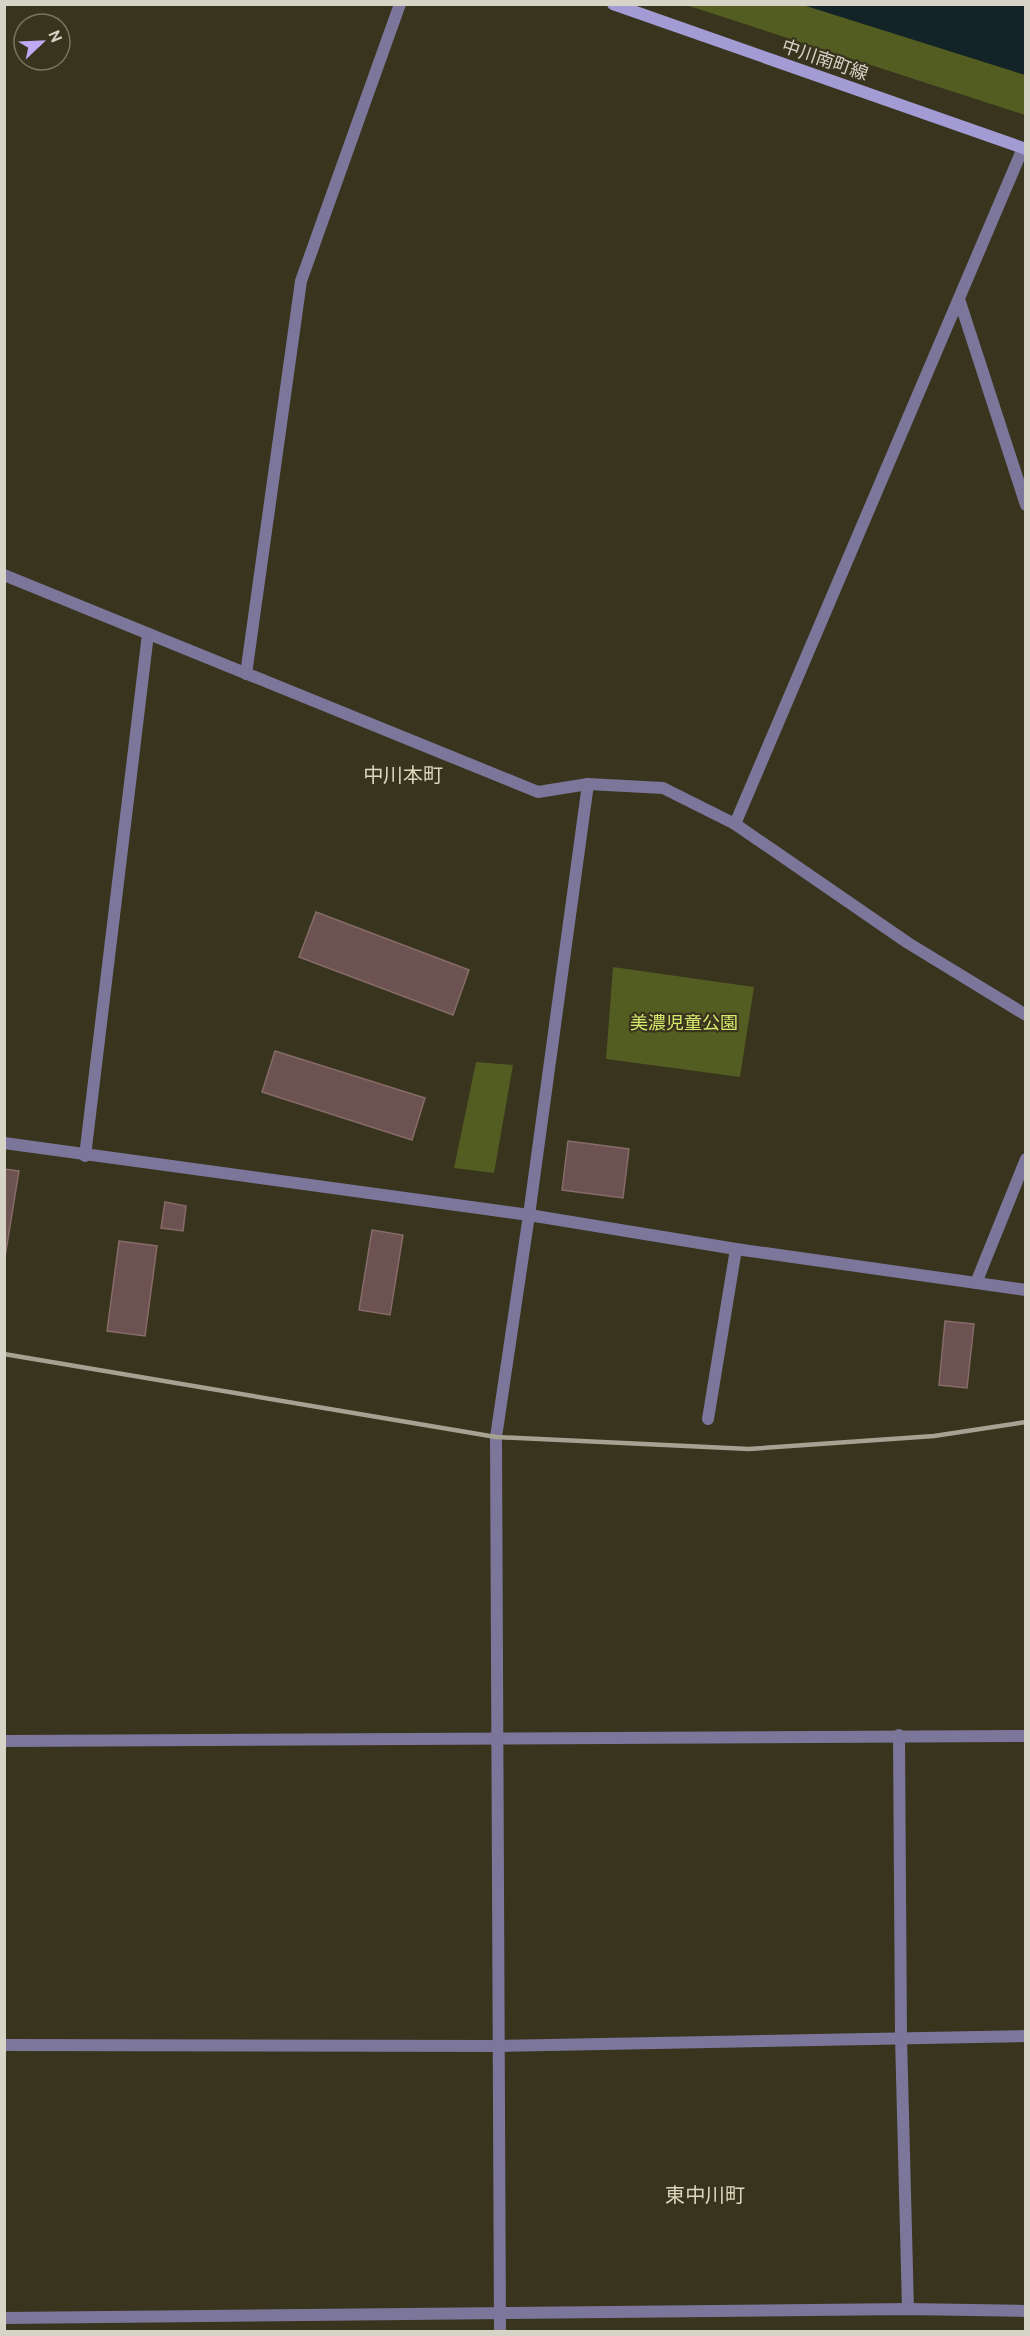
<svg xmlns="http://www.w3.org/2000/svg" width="1030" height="2336" viewBox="0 0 1030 2336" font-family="Cabin,'Noto Sans JP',sans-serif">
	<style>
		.green { fill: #535c21 }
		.water { fill: #122427 }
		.building { fill: #6c5250; stroke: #866b69; stroke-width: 1.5 }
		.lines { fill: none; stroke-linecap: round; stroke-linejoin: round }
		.service { stroke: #7b769a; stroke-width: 12 }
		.minor { stroke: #7b769a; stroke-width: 12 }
		.secondary { stroke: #a39bd4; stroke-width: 12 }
		.rail { stroke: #a5a292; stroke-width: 4.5 }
		.labels { text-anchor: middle; stroke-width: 4.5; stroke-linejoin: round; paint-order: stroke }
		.street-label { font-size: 18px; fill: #d6d4c7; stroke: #38341e }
		.park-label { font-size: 18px; fill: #d5e96c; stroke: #38341e }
		.neighbourhood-label { font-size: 20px; fill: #ddd7bd; stroke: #38341e }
	</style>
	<rect width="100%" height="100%" fill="#38341e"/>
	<g class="green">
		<path d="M686 5H1025V115Z"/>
		<path d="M613 967 754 987 740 1077 606 1059Z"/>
		<path d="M476 1062 513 1065 494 1173 454 1168Z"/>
	</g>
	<path class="water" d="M803 5H1025V75Z"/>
	<g class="building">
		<path d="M316 912 469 970 453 1015 299 957Z"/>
		<path d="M275 1051 425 1098 412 1140 262 1092Z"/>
		<path d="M568 1141 629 1149 623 1198 562 1190Z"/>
		<path d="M4 1169 19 1171 4 1263Z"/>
		<path d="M165 1202 186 1206 183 1231 161 1228Z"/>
		<path d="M372 1230 403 1235 390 1315 359 1310Z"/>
		<path d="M119 1241 157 1246 145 1336 107 1331Z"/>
		<path d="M945 1321 974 1324 967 1388 939 1385Z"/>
	</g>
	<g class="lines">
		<g class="service">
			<path d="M960 302 1026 505"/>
			<path d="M85 1156 148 634"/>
			<path d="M976 1283 1026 1159"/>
		</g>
		<g class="minor">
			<path d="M4 575 538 792 588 784 663 788 735 824 908 943 1026 1015"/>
			<path d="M246 674 301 281 400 4"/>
			<path d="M735 824 1023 148"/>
			<path d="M4 1143 529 1215 736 1249 1026 1290"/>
			<path d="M708 1419 736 1249"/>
			<path d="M899 1735 901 2037 908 2309"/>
			<path d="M4 1741 1026 1736"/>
			<path d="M4 2045 498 2046 1026 2036"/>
			<path d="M4 2318 908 2309 1026 2311"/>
			<path d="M500 2332 496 1437 529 1215 588 784"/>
		</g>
		<path class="secondary" d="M613 4 1026 149"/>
		<path class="rail" d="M4 1354 496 1437 749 1449 934 1436 1026 1422"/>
	</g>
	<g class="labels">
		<g class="street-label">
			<text transform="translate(825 60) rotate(19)" y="6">中川南町線</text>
		</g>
		<g class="park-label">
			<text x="684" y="1029">美濃児童公園</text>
		</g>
		<g class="neighbourhood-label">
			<text x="403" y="782">中川本町</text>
			<text x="705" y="2202">東中川町</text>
		</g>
	</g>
	<rect width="1030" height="2336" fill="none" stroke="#d6d4c7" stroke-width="12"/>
	<g transform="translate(42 42) rotate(67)"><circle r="28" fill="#38341e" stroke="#777462" stroke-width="1.5"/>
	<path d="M0-4.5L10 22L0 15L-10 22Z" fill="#c0a8f3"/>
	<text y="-9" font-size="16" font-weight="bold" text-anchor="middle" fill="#d6d4c7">N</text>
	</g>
</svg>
